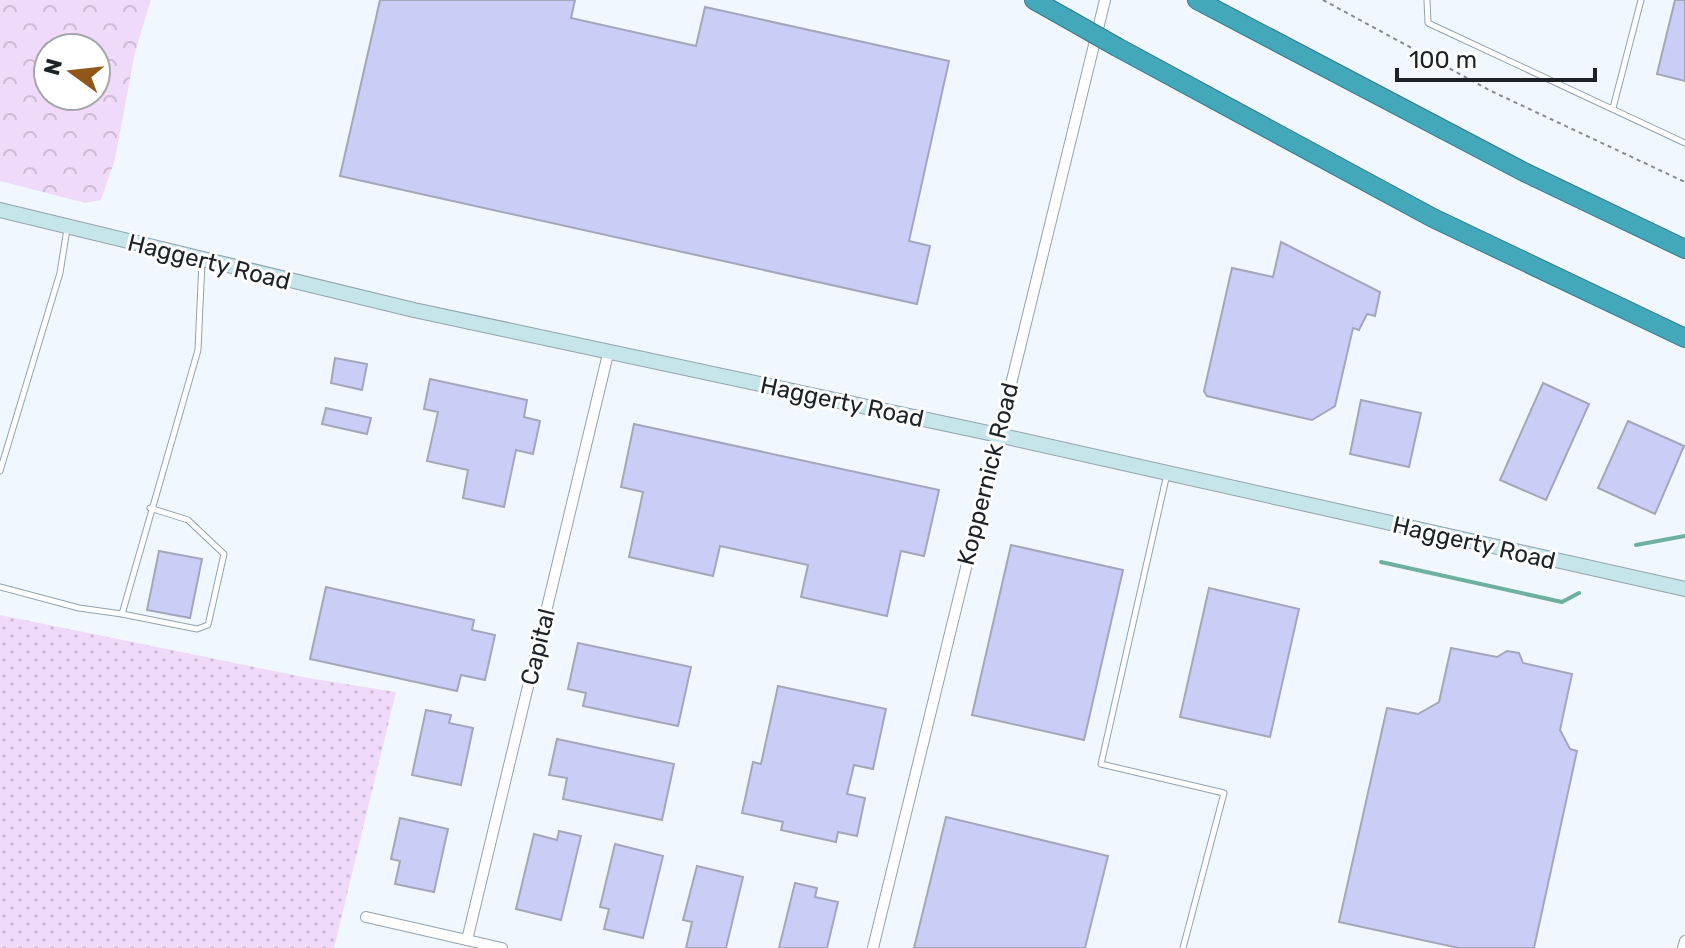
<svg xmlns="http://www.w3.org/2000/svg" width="1685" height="948" viewBox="0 0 1685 948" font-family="Rubik,sans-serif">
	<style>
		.grass { fill: url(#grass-dots) }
		.forest { fill: url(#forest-crowns); fill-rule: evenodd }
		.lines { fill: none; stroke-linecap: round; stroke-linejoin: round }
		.stream { stroke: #6eb09f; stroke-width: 4 }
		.building { fill: #cacef7; stroke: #a4a6b9; stroke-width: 2 }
		.service-casing { stroke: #92a2b0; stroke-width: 7 }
		.minor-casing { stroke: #92a2b0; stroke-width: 12 }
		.secondary-casing { stroke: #92a2b0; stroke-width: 16 }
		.motorway-casing { stroke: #357987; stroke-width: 20 }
		.path { stroke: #848a90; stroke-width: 2; stroke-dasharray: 4 4; stroke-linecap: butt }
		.service { stroke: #fff; stroke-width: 5 }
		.minor { stroke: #fff; stroke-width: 10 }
		.secondary { stroke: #c6e5ea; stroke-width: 14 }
		.motorway { stroke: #42a8ba; stroke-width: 18 }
		.motorway-bridge-casing { stroke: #357987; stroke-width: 20; stroke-linecap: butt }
		.motorway-bridge { stroke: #42a8ba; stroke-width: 18 }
		.labels { text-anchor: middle; stroke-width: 6; stroke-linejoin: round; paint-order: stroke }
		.street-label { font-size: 24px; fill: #1c2227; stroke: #fff }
	</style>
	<defs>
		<pattern id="grass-dots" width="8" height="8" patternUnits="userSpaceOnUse" patternTransform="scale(2)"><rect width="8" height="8" fill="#f0dafa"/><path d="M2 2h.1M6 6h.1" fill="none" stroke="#cdbbd6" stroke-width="1.8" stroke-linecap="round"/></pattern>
		<pattern id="forest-crowns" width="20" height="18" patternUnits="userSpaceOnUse" patternTransform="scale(2)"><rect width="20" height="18" fill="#f0dafa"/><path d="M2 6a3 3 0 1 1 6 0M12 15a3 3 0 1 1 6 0" fill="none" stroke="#cdbbd6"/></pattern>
	</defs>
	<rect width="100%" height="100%" fill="#f1f7fe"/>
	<path class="grass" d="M0 615 308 678 396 692 334 948H0Z"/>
	<path class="forest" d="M0 0H151L135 52 115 159 101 200 85 203 0 181ZM48 48H96V96H48Z"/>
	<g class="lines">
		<g class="stream">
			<path d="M1636 545 1685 536"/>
			<path d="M1381 562 1562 602 1579 593"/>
		</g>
	</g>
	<g class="building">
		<path d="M380 0H575L571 18 696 46 705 7 949 61 909 241 930 246 917 304 340 176Z"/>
		<path d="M1675 0H1685V81L1657 74Z"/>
		<path d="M1281 242 1380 292 1375 316 1367 314 1359 330 1353 328 1335 406 1312 420 1207 396 1204 391 1232 268 1273 277Z"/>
		<path d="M335 358 367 364 362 390 331 383Z"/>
		<path d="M430 379 527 400 524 417 540 421 533 454 516 450 504 507 463 498 468 470 427 461 438 412 424 409Z"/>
		<path d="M1543 383 1589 404 1546 500 1500 480Z"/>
		<path d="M1361 400 1421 413 1409 467 1350 454Z"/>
		<path d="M326 408 371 418 367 434 322 424Z"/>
		<path d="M1628 421 1684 446 1655 514 1598 488Z"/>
		<path d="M634 424 939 490 924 556 901 551 887 616 801 597 808 565 720 546 713 576 629 557 643 492 621 487Z"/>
		<path d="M1011 545 1123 570 1084 740 972 715Z"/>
		<path d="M159 551 202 559 190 618 147 610Z"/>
		<path d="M326 587 474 620 472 630 495 635 485 680 461 675 457 691 310 659Z"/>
		<path d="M1209 588 1299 609 1270 737 1180 717Z"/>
		<path d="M578 643 691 667 678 726 583 706 586 693 568 689Z"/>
		<path d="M1451 648 1497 657 1507 651 1519 653 1523 663 1572 674 1560 730 1570 749 1577 751 1534 948H1459L1339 922 1387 708 1418 714 1439 702Z"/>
		<path d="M778 686 886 709 873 769 854 765 847 794 865 798 857 836 838 832 836 842 781 830 783 822 742 813 753 762 761 764Z"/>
		<path d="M426 710 451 715 449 723 473 728 461 785 412 775Z"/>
		<path d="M557 739 674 764 662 820 563 799 567 778 549 775Z"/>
		<path d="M946 817 1108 856 1085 948H914Z"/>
		<path d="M400 818 448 829 434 892 395 884 400 861 391 859Z"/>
		<path d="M559 831 581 836 561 920 516 909 534 834 557 840Z"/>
		<path d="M615 844 663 856 643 938 604 929 609 909 600 907Z"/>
		<path d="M697 866 743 877 726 948H686L692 922 683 920Z"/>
		<path d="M795 883 817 888 815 897 838 902 827 948H779Z"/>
	</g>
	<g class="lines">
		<defs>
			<g id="service">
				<path d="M1427 0 1428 23 1685 143"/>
				<path d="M1613 108 1641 0"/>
				<path d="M0 471 60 273 67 229"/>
				<path d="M1167 474 1101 764 1224 793 1183 948"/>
				<path d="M0 587 79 608 122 614 198 350 202 261"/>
				<path d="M122 614 197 629 208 625 224 554 188 520 150 508"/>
			</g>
			<g id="minor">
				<path d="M366 917 502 948"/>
				<path d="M467 940 608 354"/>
				<path d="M873 948 1105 0"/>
				<path d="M1683 948 1685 941"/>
			</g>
			<path id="secondary" d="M0 210 414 310 998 435 1685 589"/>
			<g id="motorway">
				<path d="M1034 0 1066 18"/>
				<path d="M1197 0 1524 172 1685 249"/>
				<path d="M1117 47 1433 218 1685 338"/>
			</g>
		</defs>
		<use href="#service" class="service-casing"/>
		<use href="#minor" class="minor-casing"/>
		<use href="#secondary" class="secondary-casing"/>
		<use href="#motorway" class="motorway-casing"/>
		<path class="path" d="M1323 0 1491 91 1685 182"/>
		<use href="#service" class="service"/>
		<use href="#minor" class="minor"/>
		<use href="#secondary" class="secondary"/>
		<use href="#motorway" class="motorway"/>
		<defs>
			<path id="motorway-bridge" d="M1066 18 1117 47"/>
		</defs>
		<use href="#motorway-bridge" class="motorway-bridge-casing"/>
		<use href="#motorway-bridge" class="motorway-bridge"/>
	</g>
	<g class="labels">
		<g class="street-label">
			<text transform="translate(209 262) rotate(14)" y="8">Haggerty Road</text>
			<text transform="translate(842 402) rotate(12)" y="8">Haggerty Road</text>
			<text transform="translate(988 474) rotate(-76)" y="8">Koppernick Road</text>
			<text transform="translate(1474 543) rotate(13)" y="8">Haggerty Road</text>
			<text transform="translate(538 647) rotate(-76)" y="8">Capital</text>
		</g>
	</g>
	<g transform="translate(72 72) rotate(285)"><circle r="38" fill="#ffffff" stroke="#a4a7a9" stroke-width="2"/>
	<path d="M0-6L14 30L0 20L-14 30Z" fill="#93561a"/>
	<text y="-12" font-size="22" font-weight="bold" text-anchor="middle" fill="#1c2227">N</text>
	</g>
	<path d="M1397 68v12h198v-12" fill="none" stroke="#1c2227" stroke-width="4"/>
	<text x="1409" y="68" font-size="24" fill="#1c2227" stroke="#ffffff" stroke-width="6" paint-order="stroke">100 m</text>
</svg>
